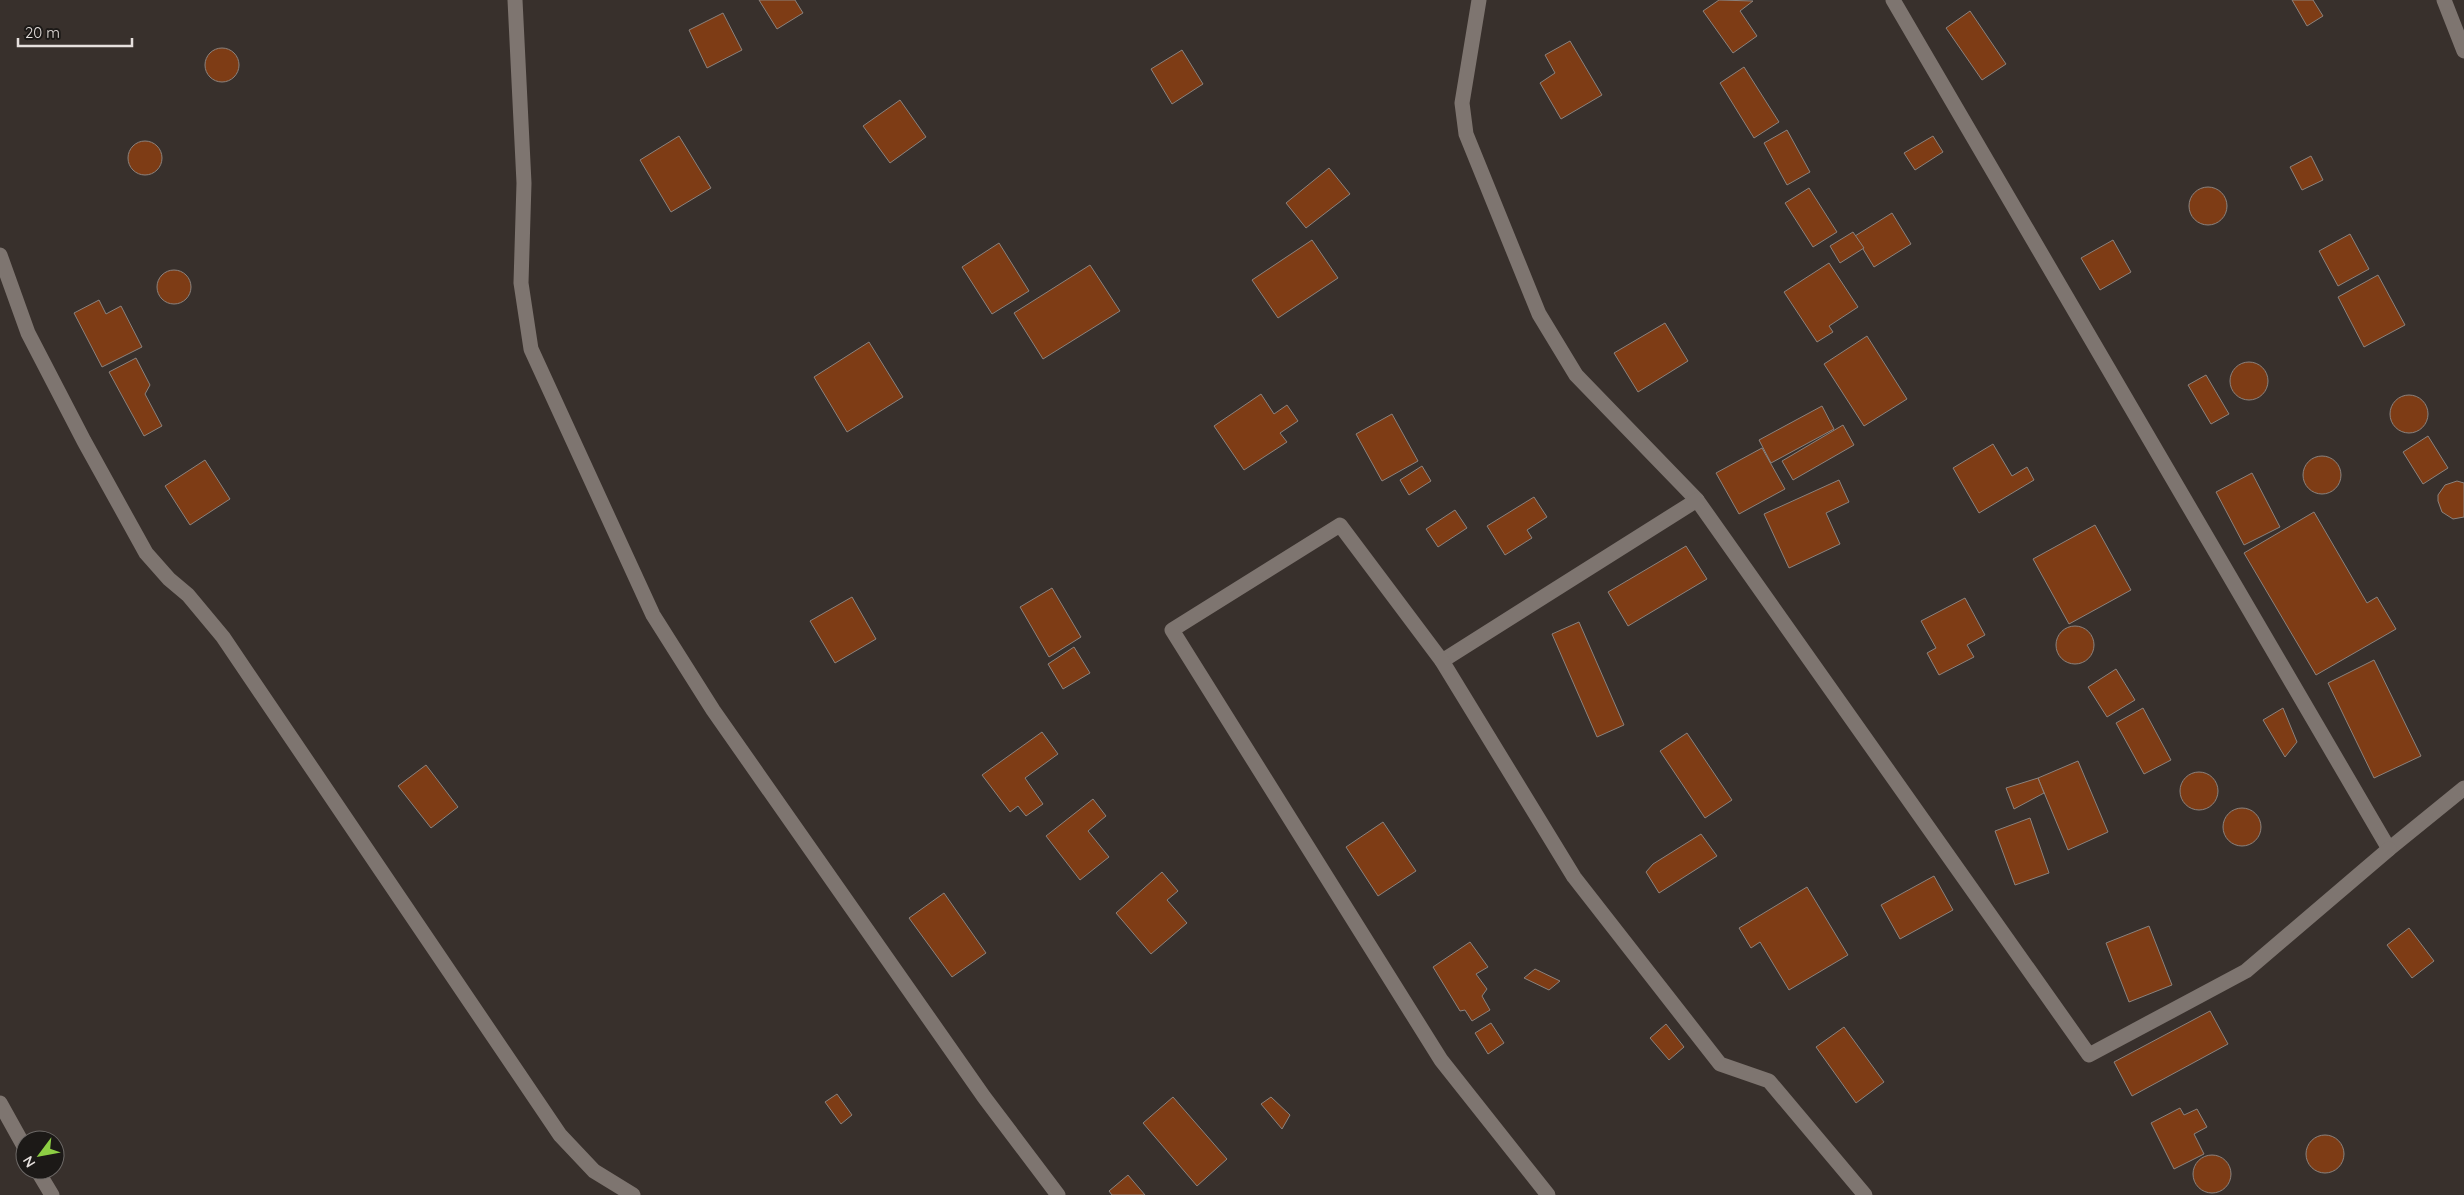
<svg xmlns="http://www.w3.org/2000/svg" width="2464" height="1195" viewBox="0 0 2464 1195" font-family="Quicksand,sans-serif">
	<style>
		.building { fill: #7e3c15; stroke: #8b827d }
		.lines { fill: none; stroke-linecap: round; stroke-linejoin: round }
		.street { stroke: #7e7570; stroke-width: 15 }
	</style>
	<rect width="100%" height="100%" fill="#38302c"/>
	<g class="building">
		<path d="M759 0H795L803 13 777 29Z"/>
		<path d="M1719 0 1753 1 1740 11 1757 36 1733 53 1703 11Z"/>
		<path d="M2292 0H2313L2323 16 2307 26Z"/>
		<path d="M1970 11 2006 64 1982 80 1946 28Z"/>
		<path d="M723 13 742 50 707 68 689 30Z"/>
		<path d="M1570 41 1602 95 1561 119 1540 83 1555 73 1545 55Z"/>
		<circle cx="222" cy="65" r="17"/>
		<path d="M1182 50 1203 84 1172 104 1151 69Z"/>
		<path d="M1744 67 1779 122 1754 138 1720 83Z"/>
		<path d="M900 100 926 137 890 163 863 126Z"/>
		<path d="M1787 130 1810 172 1787 185 1764 143Z"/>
		<path d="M679 136 711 188 671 212 640 160Z"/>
		<path d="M1933 136 1943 152 1915 170 1904 153Z"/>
		<circle cx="145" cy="158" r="17"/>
		<path d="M2311 156 2323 180 2302 190 2290 167Z"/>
		<path d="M1329 168 1350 194 1306 228 1286 203Z"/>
		<circle cx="2208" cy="206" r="19"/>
		<path d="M1809 188 1837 232 1813 247 1785 203Z"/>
		<path d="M1892 213 1911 244 1874 267 1855 236Z"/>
		<path d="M1853 232 1864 248 1840 263 1830 246Z"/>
		<path d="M2350 234 2369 269 2338 286 2319 251Z"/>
		<path d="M1312 240 1338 278 1278 318 1252 280Z"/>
		<path d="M2113 240 2131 272 2100 290 2081 258Z"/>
		<path d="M999 243 1029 291 992 314 962 267Z"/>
		<path d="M1829 263 1858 307 1829 326 1833 332 1817 342 1784 292Z"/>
		<path d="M1090 265 1120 311 1043 359 1014 313Z"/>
		<circle cx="174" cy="287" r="17"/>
		<path d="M2378 275 2405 325 2364 347 2338 297Z"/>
		<path d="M99 300 106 314 121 306 142 347 102 367 74 313Z"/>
		<path d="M1665 323 1688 361 1638 392 1614 353Z"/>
		<path d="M1867 336 1907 399 1864 426 1824 364Z"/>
		<path d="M869 342 903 397 847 432 814 377Z"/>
		<path d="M136 358 150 385 145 394 162 426 144 436 109 372Z"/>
		<circle cx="2249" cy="381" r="19"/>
		<path d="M2206 375 2229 414 2211 424 2188 385Z"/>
		<path d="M1261 394 1274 414 1287 405 1298 421 1280 433 1287 442 1244 470 1214 426Z"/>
		<circle cx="2409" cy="414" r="19"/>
		<path d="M1822 406 1834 429 1771 463 1759 440Z"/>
		<path d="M1392 414 1418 461 1382 481 1356 434Z"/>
		<path d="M1843 425 1854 445 1793 480 1782 461Z"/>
		<path d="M2428 436 2448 468 2423 484 2403 452Z"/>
		<path d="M1993 444 2012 476 2027 467 2034 480 1979 513 1953 468Z"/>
		<path d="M1762 448 1785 489 1739 514 1716 473Z"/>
		<circle cx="2322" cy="475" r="19"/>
		<path d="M205 460 230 499 190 525 165 486Z"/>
		<path d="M1422 466 1431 481 1409 495 1400 480Z"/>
		<path d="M2252 473 2280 527 2244 545 2216 492Z"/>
		<path d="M1839 480 1849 502 1826 513 1840 544 1789 568 1764 514Z"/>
		<path d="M2457 481 2464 483V517L2453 519 2442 512 2438 501V495L2445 485Z"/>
		<path d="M1534 497 1547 517 1527 530 1532 538 1505 555 1487 526Z"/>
		<path d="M1455 510 1467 528 1438 547 1426 529Z"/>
		<path d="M2314 512 2367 603 2377 597 2396 629 2316 675 2244 553Z"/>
		<path d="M2095 525 2131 590 2069 624 2033 559Z"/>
		<path d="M1686 546 1707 579 1628 626 1608 592Z"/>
		<path d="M1052 588 1081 637 1049 657 1020 607Z"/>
		<path d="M852 597 876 639 835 663 810 621Z"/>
		<path d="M1965 598 1985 635 1967 645 1974 657 1939 675 1927 653 1936 648 1921 621Z"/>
		<path d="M1579 622 1624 725 1597 737 1552 634Z"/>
		<circle cx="2075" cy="645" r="19"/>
		<path d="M1074 647 1090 673 1063 689 1048 664Z"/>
		<path d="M2374 660 2421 756 2374 778 2328 683Z"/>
		<path d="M2116 669 2135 700 2107 717 2088 687Z"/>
		<path d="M2143 708 2171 760 2144 774 2116 723Z"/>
		<path d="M2283 708 2297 742 2285 757 2263 720Z"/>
		<path d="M1042 732 1058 754 1025 778 1043 804 1026 816 1018 806 1010 812 982 775Z"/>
		<path d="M1687 733 1732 800 1705 818 1660 751Z"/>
		<path d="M2078 761 2108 832 2068 850 2038 778Z"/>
		<path d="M426 765 458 807 431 828 398 786Z"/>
		<circle cx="2199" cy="791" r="19"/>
		<path d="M2038 778 2044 793 2014 809 2006 788Z"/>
		<path d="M1093 799 1106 816 1088 831 1109 857 1080 880 1046 836Z"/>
		<circle cx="2242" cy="827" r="19"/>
		<path d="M2030 818 2049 873 2015 885 1995 831Z"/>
		<path d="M1383 822 1416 871 1378 896 1346 847Z"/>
		<path d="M1701 834 1717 856 1659 893 1646 872 1653 864Z"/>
		<path d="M1162 872 1178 891 1167 900 1187 923 1151 954 1116 913Z"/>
		<path d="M1934 876 1953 910 1900 939 1881 905Z"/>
		<path d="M1807 887 1848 955 1789 990 1760 942 1751 948 1739 928Z"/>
		<path d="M944 893 986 953 952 977 909 918Z"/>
		<path d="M2149 926 2172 985 2129 1002 2106 943Z"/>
		<path d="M2409 928 2434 961 2412 978 2387 945Z"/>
		<path d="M1470 942 1488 967 1476 974 1487 989 1482 996 1490 1010 1472 1021 1465 1010 1460 1011 1433 967Z"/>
		<path d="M1535 969 1560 981 1549 990 1524 978Z"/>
		<path d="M2210 1011 2228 1044 2132 1096 2114 1062Z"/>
		<path d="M1491 1023 1504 1043 1488 1054 1475 1033Z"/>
		<path d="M1666 1024 1684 1047 1669 1060 1650 1038Z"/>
		<path d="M1844 1027 1884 1082 1856 1103 1816 1047Z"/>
		<path d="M837 1094 852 1115 841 1124 825 1102Z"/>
		<path d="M1173 1097 1227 1159 1197 1186 1143 1123Z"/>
		<path d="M1271 1097 1290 1115 1282 1129 1261 1104Z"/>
		<path d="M2180 1108 2184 1115 2197 1109 2207 1127 2194 1134 2204 1154 2174 1169 2151 1123Z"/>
		<circle cx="2325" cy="1154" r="19"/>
		<circle cx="2212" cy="1174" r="19"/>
		<path d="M1128 1175 1145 1195H1112L1109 1191Z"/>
	</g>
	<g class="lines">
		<g class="street">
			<path d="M515 0 524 183 521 283 531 349 653 615 713 710 984 1097 1058 1195"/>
			<path d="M1479 0 1462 103 1466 134 1539 314 1576 375 1697 500"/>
			<path d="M1893 0 2389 849 2464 788"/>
			<path d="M2444 0 2464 51"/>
			<path d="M0 255 28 333 84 441 146 553 169 579 188 595 223 637 560 1135 594 1171 633 1195"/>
			<path d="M1442 661 1697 500 2089 1055 2246 971 2389 849"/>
			<path d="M0 1103 25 1148"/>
			<path d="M37 1170 52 1195"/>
			<path d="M1548 1195 1441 1060 1172 630 1340 525 1442 661 1574 877 1720 1064 1769 1081 1865 1195"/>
		</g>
	</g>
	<g transform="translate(40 1155) rotate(238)"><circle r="24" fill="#1c1917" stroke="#6d6967"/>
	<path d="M0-4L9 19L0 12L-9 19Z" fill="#8dce44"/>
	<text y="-8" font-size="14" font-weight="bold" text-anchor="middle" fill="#e6e0de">N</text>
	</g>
	<path d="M18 38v8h114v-8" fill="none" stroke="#e6e0de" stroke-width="2.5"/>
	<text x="25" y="38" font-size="15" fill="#e6e0de" stroke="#1c1917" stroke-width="4" paint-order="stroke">20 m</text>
</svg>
